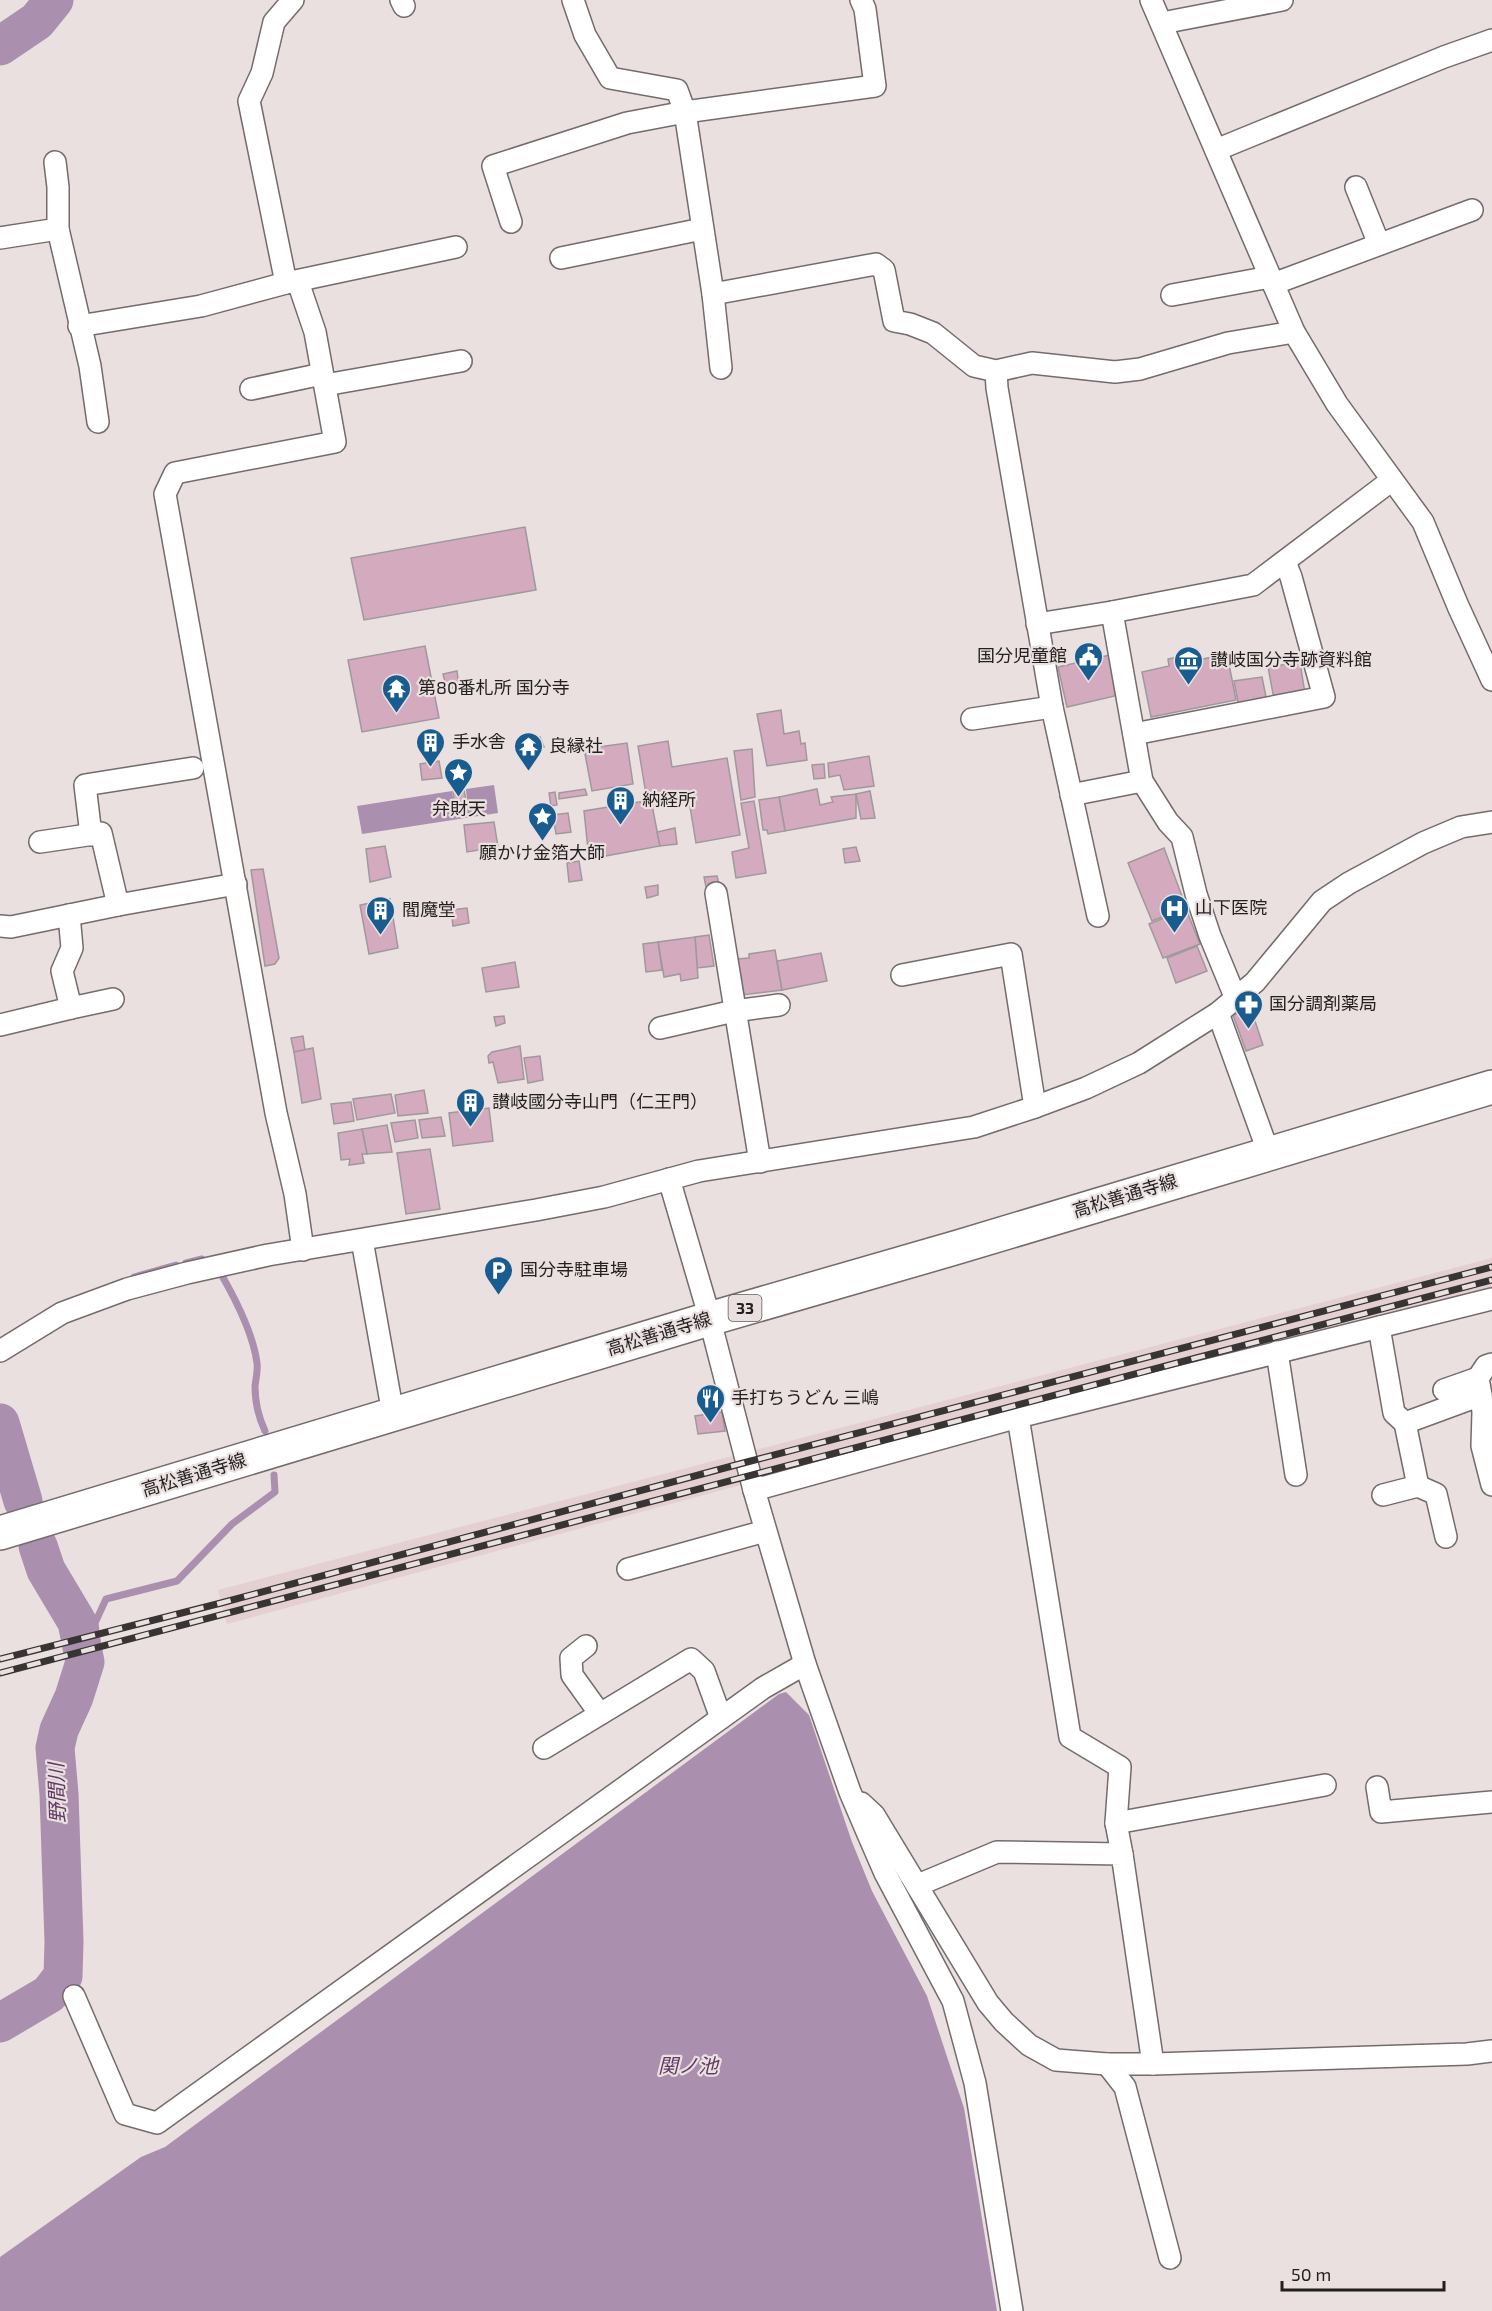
<svg xmlns="http://www.w3.org/2000/svg" width="1492" height="2311" viewBox="0 0 1492 2311" font-family="'Exo 2','Noto Sans JP',sans-serif">
	<style>
		.built { fill: #e4d0d1 }
		.water { fill: #ab8fae }
		.lines { fill: none; stroke-linecap: round; stroke-linejoin: round }
		.stream { stroke: #ab8fae; stroke-width: 7 }
		.river { stroke: #ab8fae; stroke-width: 39 }
		.building { fill: #d3aabe; stroke: #a0989c; stroke-width: 1.5 }
		.minor-casing { stroke: #746b6b; stroke-width: 24 }
		.primary-casing { stroke: #746b6b; stroke-width: 36 }
		.minor { stroke: #fff; stroke-width: 21 }
		.primary { stroke: #fff; stroke-width: 33 }
		.rail-casing { stroke: #383434; stroke-width: 7 }
		.rail { stroke: #eae0e0; stroke-width: 4.5; stroke-dasharray: 14; stroke-linecap: butt }
		.labels { text-anchor: middle; stroke-width: 4.5; stroke-linejoin: round; paint-order: stroke }
		.shield { fill: #eae0e0; stroke: #5f5959; stroke-width: 1.5 }
		.shield-label { font-size: 16px; font-weight: bold; fill: #231f1f }
		.poi-label { font-size: 18px; fill: #231f1f; stroke: #eae0e0; text-anchor: start }
		.street-label { font-size: 18px; fill: #231f1f; stroke: #eae0e0 }
		.water-label { font-size: 20px; font-style: italic; fill: #613a66; stroke: #eae0e0 }
	</style>
	<rect width="100%" height="100%" fill="#eae0e0"/>
	<path class="built" d="M1492 1258V1289L752 1482 227 1624 224 1613 218 1590Z"/>
	<g class="water">
		<path d="M494 785 498 813 362 834 357 806 452 791 454 805 467 802 466 789Z"/>
		<path d="M786 1692 809 1715 852 1842 872 1891 927 1996 964 2108 997 2311H0V2257L141 2157 165 2147 779 1694Z"/>
	</g>
	<g class="lines">
		<g class="stream">
			<path d="M186 1263 202 1259"/>
			<path d="M221 1274C236 1300 253 1333 257 1363 258 1371 256 1378 255 1386 255 1402 258 1416 265 1431"/>
			<path d="M134 1277 176 1265"/>
			<path d="M57 1768 85 1711 95 1682 99 1657 95 1623 106 1599 177 1581 232 1524 275 1492 274 1475"/>
		</g>
		<g class="river">
			<path d="M0 46 37 21 54 0"/>
			<path d="M0 1423 23 1501"/>
			<path d="M0 2023 49 1994 63 1976 64 1942 59 1794 55 1748 59 1730 74 1697 85 1662 77 1622 46 1570 38 1546"/>
		</g>
	</g>
	<g class="building">
		<path d="M525 527 536 590 364 620 351 558Z"/>
		<path d="M425 646 439 718 362 732 348 660Z"/>
		<path d="M1196 653 1198 660 1227 654 1236 700 1151 717 1142 672 1169 666 1168 659Z"/>
		<path d="M1110 655 1119 695 1067 707 1058 667Z"/>
		<path d="M1300 662 1305 694 1274 699 1268 667Z"/>
		<path d="M457 671 459 687 447 689 443 674Z"/>
		<path d="M1262 677 1267 702 1239 707 1234 681Z"/>
		<path d="M781 710 784 734 799 731 801 744 805 743 807 760 767 766 757 714Z"/>
		<path d="M536 737H540L544 747 537 748Z"/>
		<path d="M668 741 672 767 727 758 740 835 696 843 689 801 653 806 651 800 646 794 638 746Z"/>
		<path d="M627 743 633 784 592 791 584 749Z"/>
		<path d="M752 749 755 797 741 800 734 751Z"/>
		<path d="M869 756 874 786 844 790 840 775 829 777 828 763Z"/>
		<path d="M439 761 442 778 422 780 420 764Z"/>
		<path d="M824 764 825 778 814 779 812 765Z"/>
		<path d="M464 789 466 802 454 804 453 791Z"/>
		<path d="M585 789 587 795 559 799V793Z"/>
		<path d="M817 789 820 805 833 802 831 797 856 794V818L785 831 779 797Z"/>
		<path d="M870 791 875 818 861 819 856 794Z"/>
		<path d="M555 792 557 805 551 806 549 793Z"/>
		<path d="M779 797 785 831 768 834 767 830H763L759 800Z"/>
		<path d="M651 800 660 846 589 859 584 811Z"/>
		<path d="M754 801 766 873 736 878 732 852 749 848 741 803Z"/>
		<path d="M568 813 571 832 556 834 553 815Z"/>
		<path d="M494 822 498 847 467 852 464 825Z"/>
		<path d="M675 828 677 844 660 846 657 832Z"/>
		<path d="M385 846 391 877 370 882 366 849Z"/>
		<path d="M856 847 860 861 845 863 843 849Z"/>
		<path d="M1164 848 1186 907 1152 921 1128 863Z"/>
		<path d="M579 861 582 880 569 882 567 863Z"/>
		<path d="M263 869 279 958 275 964 265 966 251 870Z"/>
		<path d="M717 876 719 884 706 887 704 877Z"/>
		<path d="M658 885V895L647 898 645 887Z"/>
		<path d="M390 899 398 948 369 954 360 905Z"/>
		<path d="M467 908 469 923 453 926 451 910Z"/>
		<path d="M1186 909 1200 944 1163 958 1149 924Z"/>
		<path d="M709 935 714 966 697 968 695 937Z"/>
		<path d="M695 937 698 978 681 981 680 974 664 977 658 942Z"/>
		<path d="M658 942 662 970 646 972 643 944Z"/>
		<path d="M1197 946 1207 971 1176 983 1167 958Z"/>
		<path d="M775 950 782 990 741 995 737 959 749 958V954Z"/>
		<path d="M821 953 827 981 782 990 777 961Z"/>
		<path d="M515 962 519 987 486 992 482 968Z"/>
		<path d="M1251 1009 1263 1045 1246 1051 1233 1015Z"/>
		<path d="M504 1016 505 1023 496 1026 494 1017Z"/>
		<path d="M303 1036 305 1050 294 1052 291 1038Z"/>
		<path d="M520 1046 524 1079 498 1083 493 1062 489 1063 488 1056 492 1052Z"/>
		<path d="M313 1048 321 1099 302 1103 294 1052Z"/>
		<path d="M540 1056 543 1080 528 1083 524 1058Z"/>
		<path d="M424 1090 428 1113 398 1116 395 1095Z"/>
		<path d="M391 1094 395 1113 357 1120 353 1099Z"/>
		<path d="M351 1102 354 1121 334 1124 331 1104Z"/>
		<path d="M489 1108 493 1141 453 1146 449 1113Z"/>
		<path d="M441 1117 445 1136 422 1138 419 1120Z"/>
		<path d="M415 1120 418 1138 395 1142 391 1123Z"/>
		<path d="M387 1125 392 1152 367 1154 362 1129Z"/>
		<path d="M362 1129 367 1154H362L364 1163 349 1165 350 1159 341 1160 338 1133Z"/>
		<path d="M430 1149 440 1209 406 1214 397 1153Z"/>
		<path d="M722 1412 725 1431 698 1434 695 1416Z"/>
	</g>
	<g class="lines">
		<defs>
			<g id="minor">
				<path d="M401 0 404 6"/>
				<path d="M573 0 585 35 610 78 677 90 685 112 713 294 876 264 884 270 894 321 910 324 933 333 974 366 996 371 1032 363 1115 372 1140 369 1228 343 1294 332"/>
				<path d="M1151 0 1294 332 1337 404 1423 522 1458 606 1492 680"/>
				<path d="M1162 23 1282 0"/>
				<path d="M1216 150 1444 57 1492 40"/>
				<path d="M55 162 58 187V229L90 366 98 422"/>
				<path d="M1356 187 1379 244"/>
				<path d="M511 222 493 166 627 123 685 112 875 86 865 9 861 0"/>
				<path d="M0 238 58 229"/>
				<path d="M561 258 702 229"/>
				<path d="M298 282 315 332 335 442 175 473 165 494 276 1113 295 1194 303 1250"/>
				<path d="M286 283 249 101 262 73 274 22 293 0"/>
				<path d="M1273 284 1472 210"/>
				<path d="M713 294 721 368"/>
				<path d="M1172 295 1270 277"/>
				<path d="M79 326 201 306 286 283 456 247"/>
				<path d="M996 371 997 388 1052 707 1098 916"/>
				<path d="M325 385 461 361"/>
				<path d="M251 389 322 374"/>
				<path d="M1112 612 1142 781 1168 822 1182 837 1196 894 1210 936 1236 999"/>
				<path d="M1037 624 1112 612 1253 585 1392 480"/>
				<path d="M972 719 1052 707"/>
				<path d="M1134 734 1324 697 1291 577 1285 562"/>
				<path d="M1071 795 1142 781"/>
				<path d="M91 835 85 785 193 768"/>
				<path d="M716 893 760 1162"/>
				<path d="M118 905 236 884"/>
				<path d="M0 926 11 927 118 905 101 833 40 842"/>
				<path d="M902 975 1011 954 1035 1107"/>
				<path d="M71 1008 113 999"/>
				<path d="M1218 1013 1269 1154"/>
				<path d="M0 1025 71 1008 62 971 72 948 69 915"/>
				<path d="M660 1028 734 1011 779 1005"/>
				<path d="M669 1179 706 1305 754 1490 805 1664 850 1792 868 1834 885 1873 953 2001 975 2083 1012 2311"/>
				<path d="M362 1240 393 1414"/>
				<path d="M1379 1327 1394 1413 1405 1423 1481 1395 1483 1412 1482 1446 1492 1485"/>
				<path d="M0 1351 62 1313 127 1289 187 1273 268 1255 536 1210 604 1197 699 1171 974 1127 1035 1107 1086 1088 1139 1063 1218 1013 1255 982 1322 901 1349 883 1423 843 1461 827 1492 822"/>
				<path d="M1277 1352 1296 1475"/>
				<path d="M1444 1390 1478 1378"/>
				<path d="M1481 1395 1478 1378 1486 1366 1492 1364"/>
				<path d="M1018 1417 1070 1737 1120 1767 1116 1823 1122 1854"/>
				<path d="M1405 1423 1418 1486"/>
				<path d="M754 1490 1018 1417 1492 1299"/>
				<path d="M1383 1495 1418 1486 1436 1494 1446 1537"/>
				<path d="M628 1569 765 1531"/>
				<path d="M586 1646 571 1658 572 1675 600 1714"/>
				<path d="M544 1748 691 1659 704 1671 721 1718"/>
				<path d="M1377 1787 1381 1812 1492 1802"/>
				<path d="M861 1803 874 1815 988 2003 1004 2022 1029 2045 1056 2060 1107 2064H1153L1467 2054 1492 2051"/>
				<path d="M1116 1823 1325 1785"/>
				<path d="M918 1885 997 1852 1122 1854 1153 2064"/>
				<path d="M74 1996 125 2114 157 2123 763 1688 805 1664"/>
				<path d="M1107 2064 1125 2087 1170 2258"/>
			</g>
			<path id="primary" d="M0 1533 709 1319 958 1247 1492 1087"/>
		</defs>
		<use href="#minor" class="minor-casing"/>
		<use href="#primary" class="primary-casing"/>
		<use href="#minor" class="minor"/>
		<use href="#primary" class="primary"/>
		<defs>
			<g id="rail">
				<path d="M0 1659 221 1603 747 1462 1492 1267"/>
				<path d="M0 1673 1492 1280"/>
			</g>
		</defs>
		<use href="#rail" class="rail-casing"/>
		<use href="#rail" class="rail"/>
	</g>
	<defs>
		<symbol id="civic-pin" viewBox="-11 -11 22 30"><path d="M0 17L-7.5 6A9.5 9.5 0 1 1 7.5 6Z" fill="#185c90" stroke="#eae0e0"/><path d="M-.6-6.5H3V-4.5H.6V-3L4-1V1h2V6H-6V1h2V-1L-.6-3ZM-1.2 2.5V6h2.4V2.5Z" fill="#fff"/></symbol>
		<symbol id="museum-pin" viewBox="-11 -11 22 30"><path d="M0 17L-7.5 6A9.5 9.5 0 1 1 7.5 6Z" fill="#185c90" stroke="#eae0e0"/><path d="M0-6L6-3V-2H-6V-3ZM-5-1h2V3h-2ZM-1-1h2V3h-2ZM3-1h2V3H3ZM-6 4H6V6H-6Z" fill="#fff"/></symbol>
		<symbol id="temple-pin" viewBox="-11 -11 22 30"><path d="M0 17L-7.5 6A9.5 9.5 0 1 1 7.5 6Z" fill="#185c90" stroke="#eae0e0"/><path d="M0-6L5-2H3V0L6.5 2.5H4V6H1.5V3h-3V6H-4V2.5H-6.5L-3 0V-2H-5Z" fill="#fff"/></symbol>
		<symbol id="building-pin" viewBox="-11 -11 22 30"><path d="M0 17L-7.5 6A9.5 9.5 0 1 1 7.5 6Z" fill="#185c90" stroke="#eae0e0"/><path d="M-4-6H4V6H1V3H-1V6H-4ZM-2.5-4.3h1.7v1.8h-1.7ZM.8-4.3h1.7v1.8H.8ZM-2.5-1h1.7V.8h-1.7ZM.8-1h1.7V.8H.8Z" fill="#fff"/></symbol>
		<symbol id="sight-pin" viewBox="-11 -11 22 30"><path d="M0 17L-7.5 6A9.5 9.5 0 1 1 7.5 6Z" fill="#185c90" stroke="#eae0e0"/><path d="M0-6L1.8-2.2L6-1.7L2.9 1.2L3.7 5.4L0 3.3L-3.7 5.4L-2.9 1.2L-6-1.7L-1.8-2.2Z" fill="#fff"/></symbol>
		<symbol id="hospital-pin" viewBox="-11 -11 22 30"><path d="M0 17L-7.5 6A9.5 9.5 0 1 1 7.5 6Z" fill="#185c90" stroke="#eae0e0"/><path d="M-5-5h3v3.5h4V-5h3V5h-3V1.5h-4V5h-3Z" fill="#fff"/></symbol>
		<symbol id="pharmacy-pin" viewBox="-11 -11 22 30"><path d="M0 17L-7.5 6A9.5 9.5 0 1 1 7.5 6Z" fill="#185c90" stroke="#eae0e0"/><path d="M-2-6h4v4h4v4h-4v4h-4v-4h-4v-4h4Z" fill="#fff"/></symbol>
		<symbol id="parking-pin" viewBox="-11 -11 22 30"><path d="M0 17L-7.5 6A9.5 9.5 0 1 1 7.5 6Z" fill="#185c90" stroke="#eae0e0"/><path d="M-3.5-5.5H1a3.5 3.5 0 0 1 0 7H-1V5.5H-3.5ZM-1-3.4V-.6H.8a1.4 1.4 0 0 0 0-2.8Z" fill="#fff"/></symbol>
		<symbol id="restaurant-pin" viewBox="-11 -11 22 30"><path d="M0 17L-7.5 6A9.5 9.5 0 1 1 7.5 6Z" fill="#185c90" stroke="#eae0e0"/><path d="M-5-6h1v4h1v-4h1v4h1v-4h1v5L-1.5 .5V6h-2V.5L-5-1ZM5-6V6H3V1.5H1.5Q1.5-4 5-6Z" fill="#fff"/></symbol>
	</defs>
	<g fill-rule="evenodd">
		<use href="#civic-pin" x="1072" y="640" width="33" height="45"/>
		<use href="#museum-pin" x="1172" y="644" width="33" height="45"/>
		<use href="#temple-pin" x="380" y="672" width="33" height="45"/>
		<use href="#building-pin" x="414" y="726" width="33" height="45"/>
		<use href="#temple-pin" x="512" y="730" width="33" height="45"/>
		<use href="#sight-pin" x="442" y="756" width="33" height="45"/>
		<use href="#building-pin" x="604" y="784" width="33" height="45"/>
		<use href="#sight-pin" x="526" y="800" width="33" height="45"/>
		<use href="#hospital-pin" x="1158" y="892" width="33" height="45"/>
		<use href="#building-pin" x="364" y="894" width="33" height="45"/>
		<use href="#pharmacy-pin" x="1232" y="988" width="33" height="45"/>
		<use href="#building-pin" x="454" y="1086" width="33" height="45"/>
		<use href="#parking-pin" x="482" y="1254" width="33" height="45"/>
		<use href="#restaurant-pin" x="694" y="1382" width="33" height="45"/>
	</g>
	<g class="labels">
		<rect class="shield" x="728.5" y="1295" width="33" height="26" rx="4.5"/>
		<g class="shield-label">
			<text x="745" y="1314">33</text>
		</g>
		<g class="poi-label">
			<text x="1067" y="662" text-anchor="end">国分児童館</text>
			<text x="1210" y="666">讃岐国分寺跡資料館</text>
			<text x="418" y="694">第80番札所 国分寺</text>
			<text x="452" y="748">手水舎</text>
			<text x="549" y="752">良縁社</text>
			<text x="642" y="806">納経所</text>
			<text x="459" y="815" text-anchor="middle">弁財天</text>
			<text x="542" y="859" text-anchor="middle">願かけ金箔大師</text>
			<text x="1195" y="914">山下医院</text>
			<text x="402" y="916">閻魔堂</text>
			<text x="1269" y="1010">国分調剤薬局</text>
			<text x="492" y="1108">讃岐國分寺山門（仁王門）</text>
			<text x="520" y="1276">国分寺駐車場</text>
			<text x="731" y="1404">手打ちうどん 三嶋</text>
		</g>
		<g class="street-label">
			<text transform="translate(1125 1196) rotate(-17)" y="6">高松善通寺線</text>
			<text transform="translate(659 1334) rotate(-17)" y="6">高松善通寺線</text>
			<text transform="translate(194 1475) rotate(-17)" y="6">高松善通寺線</text>
		</g>
		<g class="water-label">
			<text transform="translate(57 1793) rotate(-92)" y="7">野間川</text>
			<text x="688" y="2073">関ノ池</text>
		</g>
	</g>
	<path d="M1282 2281v9h162v-9" fill="none" stroke="#231f1f" stroke-width="3"/>
	<text x="1291" y="2281" font-size="18" fill="#231f1f" stroke="#eae0e0" stroke-width="4.5" paint-order="stroke">50 m</text>
</svg>
